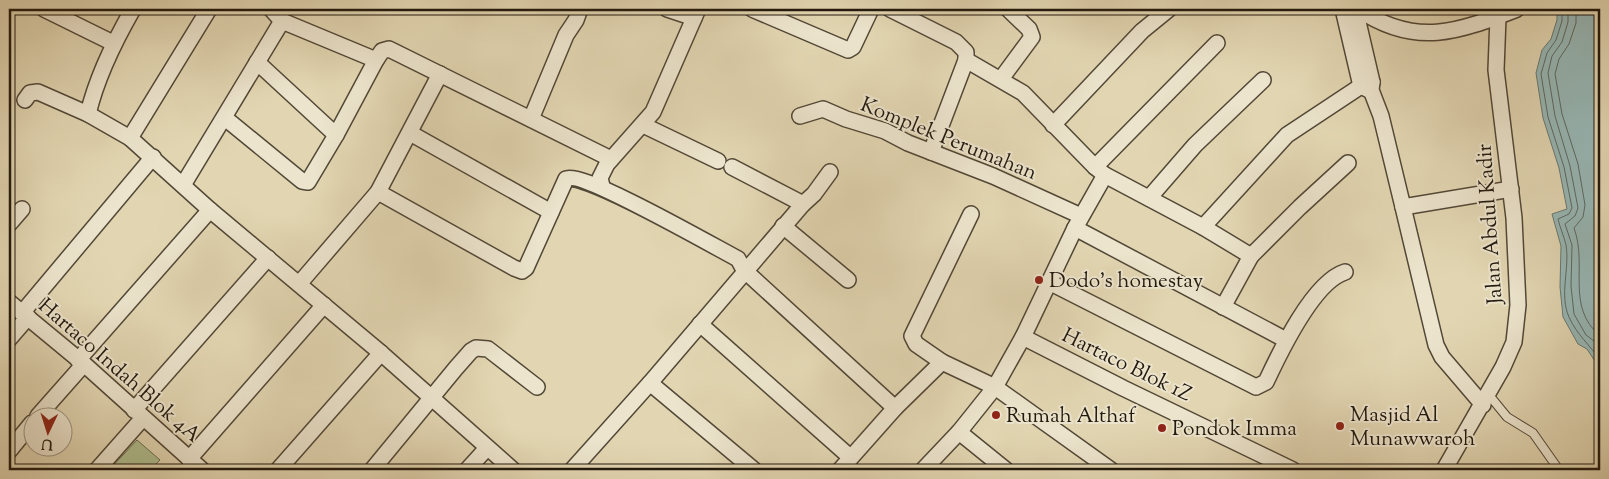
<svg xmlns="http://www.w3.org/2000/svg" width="1609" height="479" viewBox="0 0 1609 479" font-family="'Sorts Mill Goudy',serif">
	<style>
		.green { fill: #afbe8f; stroke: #686c4e }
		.water { fill: #97b7b5; stroke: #687872 }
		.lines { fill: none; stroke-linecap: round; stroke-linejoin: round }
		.shore { stroke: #5c6862; stroke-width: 1 }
		.lane-casing { stroke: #524837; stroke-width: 10 }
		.street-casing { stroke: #524837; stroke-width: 18 }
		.lane { stroke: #ece4cd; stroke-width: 8 }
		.street { stroke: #ece4cd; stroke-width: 15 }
		.poi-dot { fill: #8f2418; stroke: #ece4cd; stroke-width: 2 }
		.labels { text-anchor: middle; stroke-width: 4; stroke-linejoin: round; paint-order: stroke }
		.street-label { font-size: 21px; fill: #22190e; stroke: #ece4cd }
		.poi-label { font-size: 21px; fill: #22190e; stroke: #ece4cd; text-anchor: start }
	</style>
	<rect width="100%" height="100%" fill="#e2d6b2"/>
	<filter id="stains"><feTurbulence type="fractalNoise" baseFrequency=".004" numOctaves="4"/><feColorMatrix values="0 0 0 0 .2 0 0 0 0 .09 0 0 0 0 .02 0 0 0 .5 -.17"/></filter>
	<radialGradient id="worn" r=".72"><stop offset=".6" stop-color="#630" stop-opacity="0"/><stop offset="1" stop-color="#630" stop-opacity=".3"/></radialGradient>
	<path class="green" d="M137 440 160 460 150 470H109Z"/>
	<path class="water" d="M1557 9H1600V369L1587 349 1578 344 1563 317 1560 287 1561 246 1552 214 1567 209 1559 168 1543 118 1536 73 1542 50 1551 39 1557 20Z"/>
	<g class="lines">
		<g class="shore">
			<path d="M1562 9V21L1556 40 1547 53 1541 74 1548 117 1564 167 1572 208 1569 214 1558 219C1560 228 1564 236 1566 245 1570 268 1559 295 1569 317 1577 335 1590 345 1600 360"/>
			<path d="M1568 9V22L1562 42 1552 56 1548 73 1555 116 1570 166 1578 208 1575 216 1565 224 1572 245 1571 286 1574 314 1586 335 1594 341 1600 349"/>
			<path d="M1576 9V23L1569 44 1559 59 1555 74 1562 114 1578 164 1585 205 1583 217 1574 228C1588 266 1565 306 1600 336"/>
		</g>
		<defs>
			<path id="lane" d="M1489 395 1507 417 1533 433 1559 470"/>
			<g id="street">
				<path d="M44 9 113 43"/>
				<path d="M271 9 282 21 376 60"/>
				<path d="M667 9 694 18"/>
				<path d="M752 9 848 50 853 47 871 9"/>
				<path d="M890 9 956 42 966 52V60L1023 93 1095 167 1105 175 1203 227 1251 256"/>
				<path d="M1343 9 1361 86 1369 90"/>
				<path d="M1355 9 1372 82 1371 90 1381 116 1403 207 1511 189"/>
				<path d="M1358 9C1416 48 1458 32 1517 9"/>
				<path d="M257 62 336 135"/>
				<path d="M1001 79 1032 37 1029 29 1008 9"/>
				<path d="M25 100 30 93 38 92 88 114 130 138 210 210 381 353 513 470"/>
				<path d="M88 114C97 76 114 42 133 9"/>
				<path d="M800 116 823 109 846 119 885 131 908 143 993 176 1081 216"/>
				<path d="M225 118 302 181 308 182 336 135 376 60 382 51 389 49 611 159"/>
				<path d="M531 119 566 35 576 20 580 9"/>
				<path d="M643 125 718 161"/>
				<path d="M1053 125 1142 31 1169 9"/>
				<path d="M410 133 551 212"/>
				<path d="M130 138 209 9"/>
				<path d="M931 152 966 60"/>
				<path d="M732 167 803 204"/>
				<path d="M1095 167 1217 43"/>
				<path d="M183 185 282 21"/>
				<path d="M602 186 600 178 607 164 653 112 698 9"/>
				<path d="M378 192 514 268 522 271 526 268 566 179C581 170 715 247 738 259L744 270 895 408"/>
				<path d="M1149 198 1195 145 1263 80"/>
				<path d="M1403 207 1436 345 1442 357 1483 405"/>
				<path d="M9 224 22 209"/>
				<path d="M783 226 848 280"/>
				<path d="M1203 227 1287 135 1361 86 1372 82"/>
				<path d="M1075 228 1286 340"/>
				<path d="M1049 282 1256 387 1266 382C1280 352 1313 282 1345 272"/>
				<path d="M299 284 378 192 440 74"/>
				<path d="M9 302 84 364 202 470"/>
				<path d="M1223 307 1251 256 1300 207 1348 163"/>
				<path d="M22 313 153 157"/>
				<path d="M700 324 850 457"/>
				<path d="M1023 337 1123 388 1293 470"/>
				<path d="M9 339 28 317"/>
				<path d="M78 360 210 210"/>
				<path d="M942 362 916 344 912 336 971 214"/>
				<path d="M650 383 754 470"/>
				<path d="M134 410 268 258"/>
				<path d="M38 416 84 364"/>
				<path d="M959 432 1006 470"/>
				<path d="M9 451 32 423"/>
				<path d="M189 459 324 305"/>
				<path d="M97 470 143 418"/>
				<path d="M278 470 381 353"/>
				<path d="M372 470 456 368 471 351 476 348 488 349 537 387"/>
				<path d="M467 470 487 448"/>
				<path d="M572 470 650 383 803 204 814 194 830 172"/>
				<path d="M840 470 895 408 942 362 995 387 1111 470"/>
				<path d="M923 470 959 432 995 387 1023 337 1075 228 1105 175"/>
				<path d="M1444 470 1503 367 1514 342 1518 305 1514 218 1496 70 1498 17"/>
			</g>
		</defs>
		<use href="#lane" class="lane-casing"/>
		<use href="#street" class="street-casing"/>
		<use href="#lane" class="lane"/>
		<use href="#street" class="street"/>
	</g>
	<g class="poi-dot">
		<circle cx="1039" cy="280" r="5"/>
		<circle cx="996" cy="415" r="5"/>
		<circle cx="1340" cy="426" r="5"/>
		<circle cx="1162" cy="428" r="5"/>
	</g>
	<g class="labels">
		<g class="street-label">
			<text transform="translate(949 138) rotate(22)" y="7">Komplek Perumahan</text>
			<text transform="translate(1489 224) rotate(-94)" y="7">Jalan Abdul Kadir</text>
			<text transform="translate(1127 364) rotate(26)" y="7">Hartaco Blok 1Z</text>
			<text transform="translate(120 370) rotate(41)" y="7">Hartaco Indah Blok 4A</text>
		</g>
		<g class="poi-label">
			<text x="1049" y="287">Dodo's homestay</text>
			<text x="1350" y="421">Masjid Al<tspan x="1350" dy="24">Munawwaroh</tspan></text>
			<text x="1006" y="422">Rumah Althaf</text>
			<text x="1172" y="435">Pondok Imma</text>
		</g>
	</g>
	<rect width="1609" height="479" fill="none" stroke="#e2d6b2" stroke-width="30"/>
	<rect x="10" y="10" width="1589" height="459" fill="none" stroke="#22190e" stroke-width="2.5"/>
	<rect x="15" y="15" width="1579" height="449" fill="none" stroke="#22190e"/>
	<g transform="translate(48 432) rotate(184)"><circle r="24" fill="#ece4cd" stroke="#9b9381"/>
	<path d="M0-4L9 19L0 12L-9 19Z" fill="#8f2418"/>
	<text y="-8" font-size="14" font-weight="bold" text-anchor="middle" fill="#22190e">U</text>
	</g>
	<rect width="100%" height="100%" filter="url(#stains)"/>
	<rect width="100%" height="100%" fill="url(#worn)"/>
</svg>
